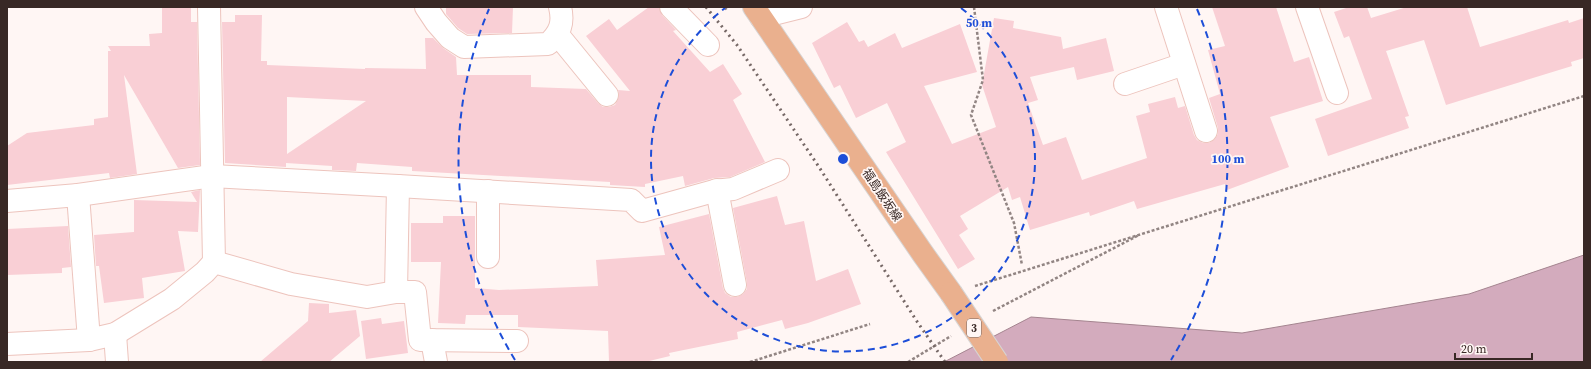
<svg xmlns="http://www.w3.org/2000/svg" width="1591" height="369" viewBox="0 0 1591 369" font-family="'Source Serif 4','Noto Sans JP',serif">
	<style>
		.water { fill: #d3abbd; stroke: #a4848f }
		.building { fill: #f9cfd5; fill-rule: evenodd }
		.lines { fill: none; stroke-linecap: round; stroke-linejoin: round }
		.minor-casing { stroke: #edc4bd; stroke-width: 24 }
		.primary-casing { stroke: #d7d4d3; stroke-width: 24 }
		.path { stroke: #928583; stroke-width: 2.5; stroke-dasharray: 3 2; stroke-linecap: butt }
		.minor { stroke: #fff; stroke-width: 22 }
		.primary { stroke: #eab08e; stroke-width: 22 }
		.rail { stroke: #766866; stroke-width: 3; stroke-dasharray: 2 4; stroke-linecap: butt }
		.primary-bridge-casing { stroke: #d7d4d3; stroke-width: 24; stroke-linecap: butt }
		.primary-bridge { stroke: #eab08e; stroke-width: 22 }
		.ring { fill: none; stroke: #1d4ed8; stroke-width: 2; stroke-dasharray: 7 5 }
		.labels { text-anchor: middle; stroke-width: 3.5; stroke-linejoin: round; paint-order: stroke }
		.shield { fill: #fff6f4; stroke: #746663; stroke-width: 1 }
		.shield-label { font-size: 11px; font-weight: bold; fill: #382825 }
		.street-label { font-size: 12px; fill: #382825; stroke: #fff6f4 }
		.centre { fill: #1d4ed8; stroke: #fff6f4; stroke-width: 2 }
		.ring-label { font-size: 12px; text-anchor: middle; font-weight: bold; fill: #1d4ed8; stroke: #fff6f4; stroke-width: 3.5; stroke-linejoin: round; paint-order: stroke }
	</style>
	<rect width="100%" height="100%" fill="#fff6f4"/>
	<path class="water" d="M1584 255V362H944L1031 317 1242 333 1469 294Z"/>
	<g class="building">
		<path d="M162 7H191V22H197L200 165 178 168 124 75 137 174 110 178 109 173 7 185V146L27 133 94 125V119L108 117V51H111L108 46H150L149 34 162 33Z"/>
		<path d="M446 7H513L512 33 467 34 458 28 446 14Z"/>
		<path d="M649 7H659L662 15 676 30 673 31 710 72 723 64 742 94 733 100 765 162 730 177 714 178 685 186 683 176 645 184V187L610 185V182L412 171V167L357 163 356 171 332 170V166L286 163V167L225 163 222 22H235V15H262L261 61H267V65L365 69V68L426 69 425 38H433L443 48 456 57 457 75H531V87L586 89 598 103 603 107H609L615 105 618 100 619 93 618 90 630 91 586 36 609 19 617 30ZM287 97 366 101 287 154Z"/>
		<path d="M1212 7H1276L1294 62 1309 57 1323 101 1270 117 1289 167 1227 190 1225 184 1137 209 1134 201 1090 216 1089 212 1030 230 1020 197 1012 200 1008 187 960 216 968 229 959 235 975 259 958 269 886 152 906 142 887 103 856 118 840 85 834 88 812 43 847 22 859 42 864 40 868 47 895 33 902 48 960 24 977 72 924 86 952 144 996 127 982 85 994 18 1014 21 1013 28 1061 37 1063 49 1106 38 1114 71 1077 80 1074 67 1030 77 1038 100 1028 103 1043 145 1066 137 1082 180 1147 158 1136 116 1150 112 1148 104 1175 97 1178 108 1185 106 1194 135 1197 140 1203 143H1209L1215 139 1218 134V128L1209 98 1220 94 1208 50 1225 46Z"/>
		<path d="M1349 7H1367L1371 18 1407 7H1467L1480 47 1568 20 1569 23 1584 18V58L1571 62 1572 66 1446 105 1424 40 1386 51 1409 116 1405 117 1409 128 1328 156 1315 119 1372 99 1349 36 1344 38 1334 12Z"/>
		<path d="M200 190 198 232 178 231 185 271 142 278 144 298 104 303 99 266H96L94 235 134 232V200L197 202 191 192Z"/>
		<path d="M777 196 785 225 804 221 816 281 848 269 861 304 808 323 785 329 782 320 737 332 738 339 669 353 670 356 645 362H609L608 331 518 327V315H466L465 324 438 323 441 262H411V223H443V216H475V288L499 290 598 286 596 260 665 255 659 227 709 214 723 288 725 293 731 297H737L743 294 747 289V283L733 208Z"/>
		<path d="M68 226 71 267 62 268V273L7 275V229Z"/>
		<path d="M309 303 329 304V313L356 310 360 336 329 362H260L308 321Z"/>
		<path d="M381 318 382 324 404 321 408 353 366 359 361 321Z"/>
	</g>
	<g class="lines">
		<defs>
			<g id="minor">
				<path d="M426 7 436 22 450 38 464 47 548 44C560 33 564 23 560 7"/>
				<path d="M671 7 708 45"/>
				<path d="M1166 7 1206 131"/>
				<path d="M1307 7 1337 93"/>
				<path d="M761 17 801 7"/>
				<path d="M558 35 607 95"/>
				<path d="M1125 84 1184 64"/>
				<path d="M717 190 735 285"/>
				<path d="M488 191V257"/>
				<path d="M78 195 89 340"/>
				<path d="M7 201 78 195 212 176 398 186 631 200 642 211 714 191 733 189 778 170"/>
				<path d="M214 262 291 284 367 297 396 292H415L420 340 517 341"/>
				<path d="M396 292 398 186"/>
				<path d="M115 334 117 362"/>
				<path d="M432 340 436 362"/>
				<path d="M7 344 89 340 115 334 172 299 205 272 214 262 209 7"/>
			</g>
			<path id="primary" d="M754 7 923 254 951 293"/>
		</defs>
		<use href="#minor" class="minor-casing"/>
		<use href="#primary" class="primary-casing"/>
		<g class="path">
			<path d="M725 7 727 11"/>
			<path d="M974 7 983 80 971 115 1014 223 1022 265"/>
			<path d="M975 286 1584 96"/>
			<path d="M993 311 1139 235"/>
			<path d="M750 362 870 324"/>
			<path d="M908 362 951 336"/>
		</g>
		<use href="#minor" class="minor"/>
		<use href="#primary" class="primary"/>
		<path class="rail" d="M706 7 737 45 819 167 916 320 945 362"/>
		<defs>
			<path id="primary-bridge" d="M951 293 997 362"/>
		</defs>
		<use href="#primary-bridge" class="primary-bridge-casing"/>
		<use href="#primary-bridge" class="primary-bridge"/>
	</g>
	<g class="ring">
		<path d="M961 8A192 192 0 1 1 725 8"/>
		<path d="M515 360A385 385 0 0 1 489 9M1197 9A385 385 0 0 1 1171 360"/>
	</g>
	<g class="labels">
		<rect class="shield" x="967" y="319" width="14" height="18" rx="3"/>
		<g class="shield-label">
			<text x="974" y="332">3</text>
		</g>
		<g class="street-label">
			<text transform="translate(882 195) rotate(56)" y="4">福島飯坂線</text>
		</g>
	</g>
	<circle cx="843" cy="159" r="6" class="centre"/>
	<g class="ring-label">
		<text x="979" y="27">50 m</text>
		<text x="1228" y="163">100 m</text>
	</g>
	<rect width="1591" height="369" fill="none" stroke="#382825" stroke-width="16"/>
	<path d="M1455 353v6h77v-6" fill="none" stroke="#382825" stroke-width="2"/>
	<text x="1461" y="353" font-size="12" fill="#382825" stroke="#fff6f4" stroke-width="3" paint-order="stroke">20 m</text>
</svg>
